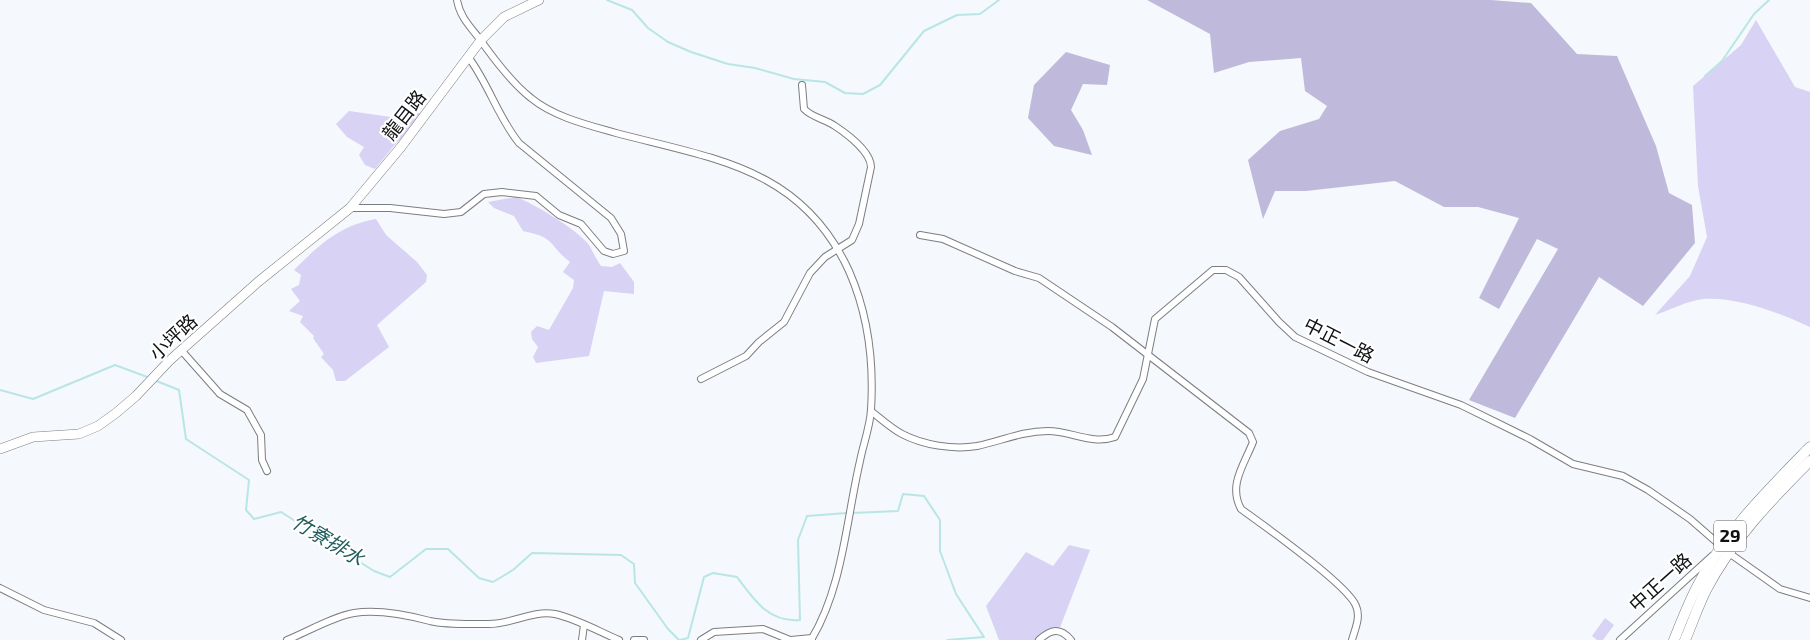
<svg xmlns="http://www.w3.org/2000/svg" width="1810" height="640" viewBox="0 0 1810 640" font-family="'Exo 2','Noto Sans TC',sans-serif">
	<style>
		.green { fill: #d8d2f4 }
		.forest { fill: #bfbadb }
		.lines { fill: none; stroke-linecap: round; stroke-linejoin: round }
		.stream { stroke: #b9e6e5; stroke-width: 2 }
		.street-casing { stroke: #7b7e81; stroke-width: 8 }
		.secondary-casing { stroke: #7b7e81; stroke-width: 10 }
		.primary-casing { stroke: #7b7e81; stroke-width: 11 }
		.street { stroke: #fff; stroke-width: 6 }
		.secondary { stroke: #fff; stroke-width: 9 }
		.primary { stroke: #fff; stroke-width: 10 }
		.labels { text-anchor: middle; stroke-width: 4.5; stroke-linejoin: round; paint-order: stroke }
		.shield { fill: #fff; stroke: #585859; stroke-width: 1 }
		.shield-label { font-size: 18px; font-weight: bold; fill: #101112 }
		.street-label { font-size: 19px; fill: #101112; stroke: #fff }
		.water-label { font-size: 20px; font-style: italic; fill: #205d5d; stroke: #fff }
	</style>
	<rect width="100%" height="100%" fill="#f5f8fc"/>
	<g class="green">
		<path d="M1756 20 1795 87 1810 92V327C1781 313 1735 296 1703 299 1687 301 1670 310 1655 315L1690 276 1707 237 1698 186 1693 86 1741 45Z"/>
		<path d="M349 111 391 117 409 113H425L392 148 375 169 365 165 359 155 364 147 347 137 336 124Z"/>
		<path d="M516 197C533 203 578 230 589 245 593 252 596 259 601 266L612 267 620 263 634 282V294L604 291 589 356 536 363 533 357 538 347 532 339 531 332 537 326 549 330 573 288 574 280 563 272 570 262C547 244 557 238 523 231L514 216 494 208 488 202Z"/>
		<path d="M376 219 386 235 417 262 427 275 426 282 377 325 389 347 345 381H336L333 370 321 357 324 354 313 338 314 336 300 322 303 316 289 311 300 301 291 289 299 285 301 275 294 270C319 245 340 225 376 219Z"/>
		<path d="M1069 545 1090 550 1059 630 1041 640H999L986 606 1026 552 1053 566Z"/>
		<path d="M1605 618 1614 625 1603 640H1597L1592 636Z"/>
	</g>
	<g class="forest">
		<path d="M1147 0H1491L1531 3 1577 54 1617 56 1656 146 1669 193 1692 205 1695 243 1643 306 1599 277 1515 418 1469 400 1558 249 1537 239 1499 309 1479 298 1519 218 1478 207H1444L1395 181 1306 191H1275L1263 219 1248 160 1280 131 1319 119 1327 106 1305 91 1301 58 1249 62 1214 73 1210 34Z"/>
		<path d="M1066 52 1110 65 1107 85 1083 84 1071 110 1083 130 1092 155 1054 146 1028 118 1034 85Z"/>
	</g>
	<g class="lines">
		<g class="stream">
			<path d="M607 0 632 10 648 28 668 42 691 52 728 64 755 68 794 79 825 82 845 93 863 94 880 85 924 31 957 15 980 14 999 0"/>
			<path d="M1705 76 1722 61 1754 14 1769 0"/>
			<path d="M154 380 179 390 186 439 249 480 246 510 254 519 281 512 374 571 390 577 426 549H448L479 578 493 582 513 570 532 553 621 555 634 564 635 583 668 629 679 640"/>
			<path d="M0 390 33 399 115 365 150 378"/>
			<path d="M852 513 898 511 903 494 924 496 940 520V551L956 594 984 637 947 640"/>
			<path d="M680 640 688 638 704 577 713 573 737 577C754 600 769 623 800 620L798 540 807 516 847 513"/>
		</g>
		<defs>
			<g id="street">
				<path d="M457 0C460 19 474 30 484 45 497 63 513 84 531 98 554 117 588 125 616 133 715 159 802 168 849 271 868 314 874 362 871 410 870 427 863 445 860 461 846 521 843 587 811 640"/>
				<path d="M350 208H390L444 214 461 212 484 194 502 192 536 196 559 215 581 224 604 251 613 254 624 251 621 234 611 218 519 143C498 117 489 85 469 58"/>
				<path d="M920 235 943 239 1015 271 1039 278 1112 327 1249 433 1253 442C1244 465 1228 485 1241 509 1263 525 1348 585 1356 606 1361 617 1355 629 1352 640"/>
				<path d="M181 350 220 394 247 410 261 435 262 460 267 471"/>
				<path d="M701 379 746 356 759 342 784 322 810 273 825 257 852 240 859 224 871 167C871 152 847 134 835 126 825 119 813 118 804 109L802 85"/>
				<path d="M871 411C881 419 891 428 902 434 923 445 953 450 977 446 1001 441 1022 431 1048 431 1071 431 1092 445 1115 437L1143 379 1155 319 1213 270H1226L1239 277 1279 322 1295 337 1368 372 1461 405 1530 439 1573 464 1623 476 1648 490 1690 519 1729 553 1780 589 1810 598"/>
				<path d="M0 588 44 610 94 623 121 640"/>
				<path d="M287 640C307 632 334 616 354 613 379 609 407 615 430 621 448 625 469 624 487 624 511 625 531 610 555 614 577 619 598 631 619 640"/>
				<path d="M582 640 584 625"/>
				<path d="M634 640H644"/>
				<path d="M701 640 714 632 763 629 790 640"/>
				<path d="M791 640 812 638"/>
				<path d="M1039 640C1051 629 1060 627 1071 640"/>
				<path d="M1620 640 1712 556"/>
			</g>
			<path id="secondary" d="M0 449 33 437 79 434 98 426 116 413 136 396 169 361 258 282 350 208 401 147 481 40 504 17 539 0"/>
			<g id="primary">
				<path d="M1674 640C1681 623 1688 604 1697 587 1724 533 1768 490 1810 447"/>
				<path d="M1685 640C1692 624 1698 606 1706 590 1732 540 1771 500 1810 461"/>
			</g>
		</defs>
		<use href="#street" class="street-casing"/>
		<use href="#secondary" class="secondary-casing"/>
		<use href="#primary" class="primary-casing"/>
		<use href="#street" class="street"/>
		<use href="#secondary" class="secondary"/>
		<use href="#primary" class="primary"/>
	</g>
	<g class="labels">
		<rect class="shield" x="1714" y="520.5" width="32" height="31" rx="4"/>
		<g class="shield-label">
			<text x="1730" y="542">29</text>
		</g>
		<g class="street-label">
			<text transform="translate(404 115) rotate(-52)" y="7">龍目路</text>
			<text transform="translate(173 337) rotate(-43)" y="7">小坪路</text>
			<text transform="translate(1339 340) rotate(27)" y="7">中正一路</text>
			<text transform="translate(1660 582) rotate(-42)" y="7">中正一路</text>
		</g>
		<g class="water-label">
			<text transform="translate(328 540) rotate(31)" y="7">竹寮排水</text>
		</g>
	</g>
</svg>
